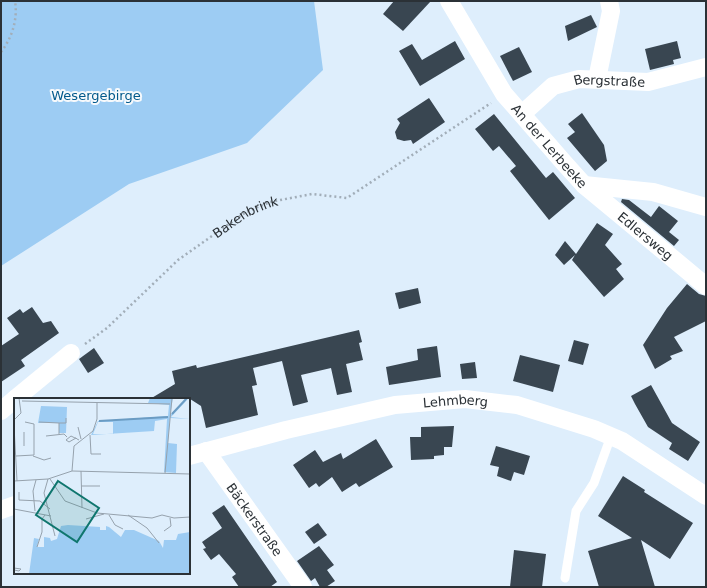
<svg xmlns="http://www.w3.org/2000/svg" width="707" height="588" viewBox="0 0 707 588" font-family="'DejaVu Sans',sans-serif">
	<style>
		.green { fill: #9dccf3 }
		.building { fill: #394651 }
		.lines { fill: none; stroke-linecap: round; stroke-linejoin: round }
		.path { stroke: #a2aeb9; stroke-width: 2.5; stroke-dasharray: 2 3; stroke-linecap: butt }
		.service { stroke: #fff; stroke-width: 9 }
		.minor { stroke: #fff; stroke-width: 18 }
		.labels { text-anchor: middle; stroke-width: 4; stroke-linejoin: round; paint-order: stroke }
		.street-label { font-size: 13px; fill: #2b3136; stroke: #f6f9fc }
		.park-label { font-size: 13px; fill: #02598c; stroke: #f6f9fc }
		.inset-river { fill: none; stroke: #6b9cc3; stroke-width: 2 }
		.inset-road { fill: none; stroke: #96a2ad; stroke-width: 1 }
		.view { fill: #0f766e; fill-opacity: 0.15; stroke: #0f766e; stroke-width: 2 }
		.inset-edge { fill: none; stroke: #2b3136; stroke-width: 2 }
	</style>
	<rect width="100%" height="100%" fill="#deeefc"/>
	<path class="green" d="M1 1H314L323 70 247 143 129 184 1 266Z"/>
	<g class="building">
		<path d="M394 1H431L403 31 383 14Z"/>
		<path d="M591 15 597 27 568 41 565 26Z"/>
		<path d="M455 41 465 59 420 86 399 51 412 44 422 60Z"/>
		<path d="M677 41 681 58 673 60 674 64 650 70 645 49Z"/>
		<path d="M519 47 532 72 513 81 500 56Z"/>
		<path d="M429 98 445 122 413 144 411 140 404 141 397 139 395 132 400 123 397 119Z"/>
		<path d="M582 113 604 145 607 161 595 171 567 138 575 132 568 124Z"/>
		<path d="M494 114 546 178 553 172 575 198 549 220 510 171 516 166 499 146 493 151 475 129Z"/>
		<path d="M622 199 629 200 651 217 659 206 678 221 669 232 679 240 674 246 621 202Z"/>
		<path d="M597 223 613 234 605 245 622 264 616 269 624 279 604 297 572 260 575 255 564 265 555 255 565 241 576 254Z"/>
		<path d="M687 284 699 294 706 296V321L674 337 683 351 670 356 672 359 655 369 643 345 667 308Z"/>
		<path d="M418 288 421 303 399 309 395 293Z"/>
		<path d="M32 307 43 323 51 321 59 333 21 360 25 366 1 382V346L19 334 7 318 20 309 23 313Z"/>
		<path d="M359 330 362 342 359 343 363 360 346 364 352 392 337 395 331 368 301 375 308 402 293 406 282 361 253 368 257 385 252 386 258 415 206 428 201 406 187 397 150 399 175 384 172 371 196 365 197 368Z"/>
		<path d="M574 340 589 344 583 365 568 361Z"/>
		<path d="M437 346 441 377 389 385 386 367 418 360 417 349Z"/>
		<path d="M94 348 104 363 88 373 79 359Z"/>
		<path d="M520 355 560 365 553 392 513 381Z"/>
		<path d="M475 362 477 378 462 379 460 364Z"/>
		<path d="M651 385 672 423 700 442 688 461 669 449 672 443 648 427 635 404 631 396Z"/>
		<path d="M454 426 452 447H444V455L434 456V459L411 460 410 437H421V427Z"/>
		<path d="M376 439 393 467 359 487 356 483 342 492 332 477 319 487 316 483 309 488 293 465 315 450 323 462 341 453 343 459Z"/>
		<path d="M496 446 530 456 524 475 514 472 511 481 497 476 499 467 490 465Z"/>
		<path d="M623 476 645 490 644 492 693 523 670 559 641 540 655 587H599L588 551 632 538 598 516Z"/>
		<path d="M224 505 277 582 270 587H239L232 577 236 574 219 554 211 560 203 549 206 548 202 542 222 528 212 513Z"/>
		<path d="M318 523 327 535 314 544 305 532Z"/>
		<path d="M319 546 334 565 327 570 335 581 326 587H320L315 578 311 581 297 561Z"/>
		<path d="M514 550 546 554 542 587H510Z"/>
	</g>
	<g class="lines">
		<g class="path">
			<path d="M1 52C12 38 18 19 15 1"/>
			<path id="s1" d="M85 344 107 328 178 260 246 212 270 202 312 194 347 198 491 103"/>
		</g>
		<path class="service" d="M565 578 576 511 594 483 611 436"/>
		<g class="minor">
			<path id="s2" d="M449 1 504 94 565 164 584 185 706 286"/>
			<path d="M597 79 611 11 609 1"/>
			<path id="s3" d="M522 114 553 86 579 79 648 82 706 67"/>
			<path d="M584 185 653 192 706 207"/>
			<path d="M15 399 71 353"/>
			<path d="M1 411 15 399"/>
			<path id="s4" d="M206 451 303 587"/>
			<path id="s5" d="M189 456 286 430 395 405 465 399 517 405 594 429 622 441 706 496"/>
			<path d="M1 510 15 505"/>
		</g>
	</g>
	<g class="labels">
		<g class="street-label">
			<text dy="5" stroke="none"><textPath href="#s3" startOffset="99">Bergstraße</textPath></text>
			<text dy="5" stroke="none"><textPath href="#s2" startOffset="177">An der Lerbeeke</textPath></text>
			<text dy="5" stroke="none"><textPath href="#s1" startOffset="206">Bakenbrink</textPath></text>
			<text dy="5" stroke="none"><textPath href="#s2" startOffset="309">Edlersweg</textPath></text>
			<text dy="5" stroke="none"><textPath href="#s5" startOffset="273">Lehmberg</textPath></text>
			<text dy="5" stroke="none"><textPath href="#s4" startOffset="84">Bäckerstraße</textPath></text>
		</g>
		<g class="park-label">
			<text x="96" y="100">Wesergebirge</text>
		</g>
	</g>
	<g transform="translate(14 398)">
		<rect width="176" height="176" fill="#deeefc"/>
		<path d="M136 0H159L156 17 175 0 157 19 176 21 156 20 154 45 163 46 162 75 150 74 153 21 141 23 140 33 77 37 84 23 154 18 155 7 134 5ZM84 24H99V36H79ZM27 8 53 9 52 35H45V25H24ZM54 127 86 129V132H92V128L95 129 107 139 111 132H120L145 143 149 150 150 142H162L164 136 176 134V176H15L20 140 25 141 23 149H30V139L36 140 37 143 43 141 47 128Z" fill="#9dccf3" fill-rule="evenodd"/>
		<path class="inset-river" d="M158 16 173 0M85 23 154 19"/>
		<path class="inset-road" d="M8 3 156 6M0 22 7 15 5 0M25 24 45 25M0 28 3 83M64 29 67 41M10 34V48M45 36V25H52V20M76 37 77 56H87M32 38 50 36 53 39M62 40 55 44 52 42 57 38 61 40H62L63 41 65 42M2 58 20 57V26L11 24M19 58 30 62 37 60M58 73 60 48 79 33 83 21V5M67 73 68 110M151 75 158 0M34 81 30 95 41 138M36 81 51 103 83 115 138 120 148 117 160 120 176 119M0 83 34 81 58 73 176 76M67 88H86M5 94V102L26 103 36 111M0 111 37 118M21 113 19 93 22 82M95 117 101 127 109 131M114 117 133 130 145 145M72 121 90 116M150 133 157 128 156 120M23 149 28 134V121L31 117M0 170 7 171 5 173 0 172"/>
		<path class="view" d="M44 83 85 110 63 144 22 117Z"/>
		<rect width="176" height="176" class="inset-edge"/>
	</g>
	<rect width="707" height="588" fill="none" stroke="#2b3136" stroke-width="4"/>
</svg>
